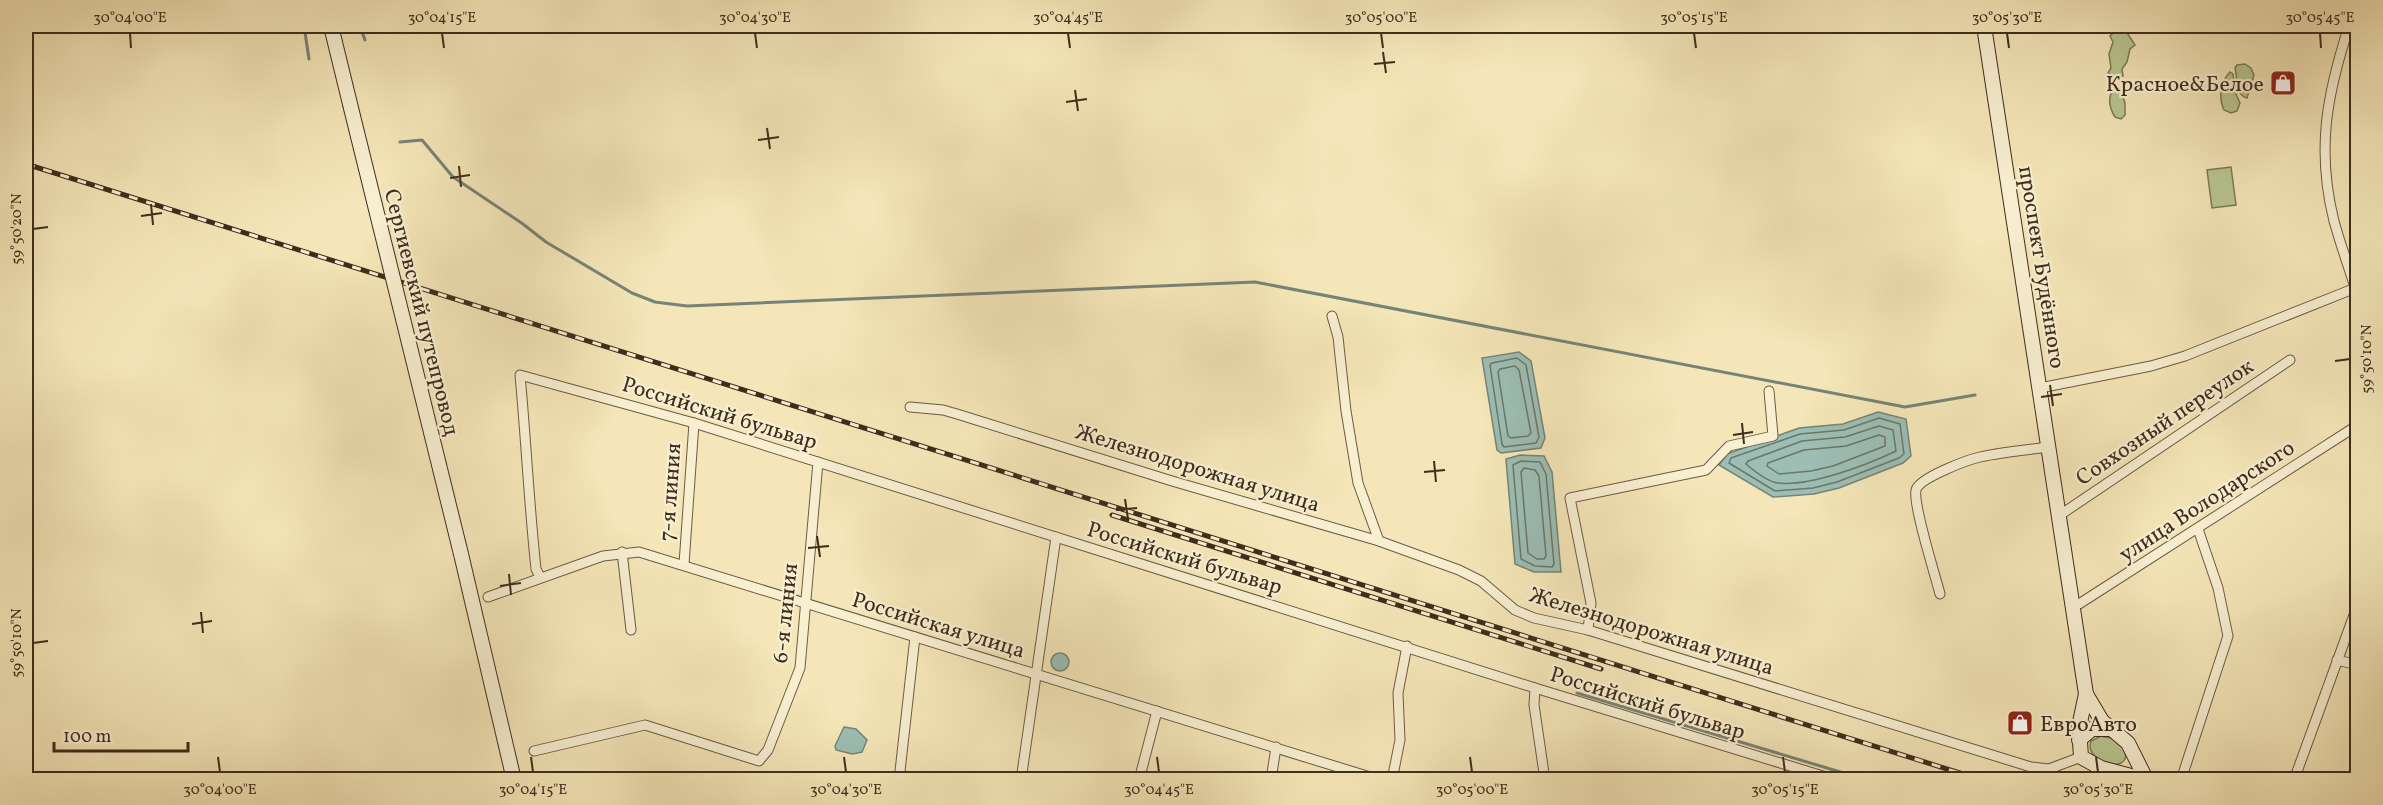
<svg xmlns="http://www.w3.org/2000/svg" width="2383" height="805" viewBox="0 0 2383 805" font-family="Vollkorn,serif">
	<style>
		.green { fill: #b9c690; stroke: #7c7a56; stroke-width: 1.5 }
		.water { fill: #9cbeb4; stroke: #768477; stroke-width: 1.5 }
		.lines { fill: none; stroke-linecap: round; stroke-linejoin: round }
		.shore { stroke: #6d7668; stroke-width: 1.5 }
		.stream { stroke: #768477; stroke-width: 3 }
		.street-casing { stroke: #6c5b43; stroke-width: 11 }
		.secondary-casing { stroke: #3e2d1c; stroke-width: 16 }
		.street { stroke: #f8efd1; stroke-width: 9 }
		.secondary { stroke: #f8efd1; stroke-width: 14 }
		.rail-casing { stroke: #3e2d1c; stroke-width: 5 }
		.rail { stroke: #f8efd1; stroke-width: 3; stroke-dasharray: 9; stroke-linecap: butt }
		.secondary-bridge-casing { stroke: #3e2d1c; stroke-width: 16; stroke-linecap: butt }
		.secondary-bridge { stroke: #f8efd1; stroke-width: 14 }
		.ticks { fill: none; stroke: #3e2d1c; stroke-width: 2 }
		.labels { text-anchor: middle; stroke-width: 4.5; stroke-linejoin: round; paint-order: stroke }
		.poi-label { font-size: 22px; fill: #3e2d1c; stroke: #f8efd1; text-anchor: end }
		.street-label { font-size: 22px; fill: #3e2d1c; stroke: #f8efd1 }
		.neatline { fill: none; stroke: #3e2d1c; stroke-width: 2 }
		.ticks-label { font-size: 15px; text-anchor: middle; fill: #3e2d1c }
	</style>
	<rect width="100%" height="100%" fill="#f4e6b8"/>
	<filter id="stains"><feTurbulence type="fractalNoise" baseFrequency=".00333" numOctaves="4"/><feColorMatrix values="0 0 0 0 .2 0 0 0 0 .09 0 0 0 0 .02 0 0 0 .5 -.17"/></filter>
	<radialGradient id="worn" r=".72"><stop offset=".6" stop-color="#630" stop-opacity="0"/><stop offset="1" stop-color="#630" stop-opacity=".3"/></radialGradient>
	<g class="green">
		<path d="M2115 31 2117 33 2126 31 2135 45 2130 49 2127 62 2122 69 2123 76 2115 77 2108 73 2111 68 2109 54 2113 42 2110 36Z"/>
		<path d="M2245 64 2251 68 2254 75 2247 98C2234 94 2238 79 2235 68L2237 65Z"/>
		<path d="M2230 72 2233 74 2235 92 2240 103 2237 111 2231 113 2224 110C2218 98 2221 81 2230 72Z"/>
		<path d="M2115 89 2121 92 2125 103V115L2121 119 2115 117C2110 109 2106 96 2115 89Z"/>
		<path d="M2231 167 2236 205 2212 208 2207 170Z"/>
		<path d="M2101 736C2105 737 2111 738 2115 739 2124 744 2132 761 2118 764 2105 767 2086 755 2091 741Z"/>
	</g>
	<g class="water">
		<path d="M1519 352 1531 361 1545 438 1541 448 1501 453 1497 450 1482 358Z"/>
		<path d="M1878 412 1906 419 1911 456 1903 463 1839 488 1814 494 1773 497 1719 465 1727 454 1799 428 1843 424Z"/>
		<path d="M1520 455 1544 456 1552 472 1561 572H1534L1515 564 1506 459Z"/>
		<circle cx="1060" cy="662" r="9"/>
		<path d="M844 727 856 729 867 740 862 752 852 754 836 750 835 746Z"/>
	</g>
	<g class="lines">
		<g class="shore">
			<path d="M1517 358 1526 365 1539 437 1536 443 1504 447 1502 444 1490 365 1492 363Z"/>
			<path d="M1515 366 1519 370 1531 433 1528 436 1511 438 1508 436 1498 372 1500 369Z"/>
			<path d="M1879 418 1900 424 1904 454 1899 458 1837 482 1813 488 1775 491 1729 463 1731 458 1800 434 1844 430Z"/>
			<path d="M1879 426 1893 430 1896 451C1867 465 1809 487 1778 483 1768 482 1753 470 1746 464L1748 461 1802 441 1845 437Z"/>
			<path d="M1879 435 1885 437V446L1833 466 1811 471 1779 474 1767 466 1768 463 1804 450 1846 446Z"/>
			<path d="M1521 461 1540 462 1546 474 1554 564 1552 567 1535 566 1521 559 1513 465Z"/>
			<path d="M1524 468 1535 470 1539 476 1546 556 1544 559H1537L1528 553 1521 472Z"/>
		</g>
		<g class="stream">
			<path d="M304 26 309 59"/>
			<path d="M360 26 365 40"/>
			<path d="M400 142 422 140 453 177 523 224 546 242 632 293 655 302 687 306 1255 282 1905 407 1975 395"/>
			<path d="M1577 693 1867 780"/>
		</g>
		<defs>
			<g id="street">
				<path d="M2349 26C2327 94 2316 149 2334 221 2340 243 2348 265 2355 287"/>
				<path d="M1332 316 1338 337 1346 411 1358 483 1379 541"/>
				<path d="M2040 388 2151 366 2185 356 2358 287"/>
				<path d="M910 407 943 410 957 414 1172 481 1379 541 1459 570 1481 581 1515 610 1534 618 1588 630 2031 767 2049 769 2081 757"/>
				<path d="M2060 515 2290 360"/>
				<path d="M622 552 631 630"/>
				<path d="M684 564 694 423"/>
				<path d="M540 577 536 569C529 504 526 439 520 375L694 423 1535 688 1836 780"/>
				<path d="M1940 594C1935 574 1913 506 1916 490 1919 478 1967 460 1980 457 2002 452 2026 450 2049 447"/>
				<path d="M488 597 603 556 639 552 1380 780"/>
				<path d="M2073 604H2079L2358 425"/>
				<path d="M1588 630 1591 603 1570 498 1706 470 1729 446 1773 436 1769 391"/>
				<path d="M2337 660 2358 665"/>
				<path d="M1535 688 1534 705 1545 780"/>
				<path d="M534 751 645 725 759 761 768 750 800 668 818 462"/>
				<path d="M899 780 915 637"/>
				<path d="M1021 780 1056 537"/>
				<path d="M1139 780 1157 711"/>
				<path d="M1271 780 1276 747"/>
				<path d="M1392 780 1400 740 1398 693 1407 646"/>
				<path d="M2181 780 2228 636 2218 588 2198 529"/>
				<path d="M2294 780 2358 604"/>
			</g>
			<g id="secondary">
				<path d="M331 26 350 104"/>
				<path d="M1984 26 2086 694 2102 721 2128 743 2146 779"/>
				<path d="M461 554 514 780"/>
				<path d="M2086 694 2079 727 2081 757 2101 768 2146 780"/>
				<path d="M2079 740 2092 729H2109"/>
			</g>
		</defs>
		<use href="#street" class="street-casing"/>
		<use href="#secondary" class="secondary-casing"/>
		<use href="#street" class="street"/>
		<use href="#secondary" class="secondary"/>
		<defs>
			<g id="rail">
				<path d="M26 164 1982 780"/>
				<path d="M1112 515 1601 669"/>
			</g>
		</defs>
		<use href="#rail" class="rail-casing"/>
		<use href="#rail" class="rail"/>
		<defs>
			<path id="secondary-bridge" d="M350 104 461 554"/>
		</defs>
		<use href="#secondary-bridge" class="secondary-bridge-casing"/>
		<use href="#secondary-bridge" class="secondary-bridge"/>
	</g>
	<path class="ticks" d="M130 33 131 48M442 33 444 48M755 33 757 48M1068 33 1070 48M1381 33 1383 48M1694 33 1696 48M2007 33 2009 48M2320 33 2321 48M1383 52 1386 73M1374 64 1395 62M1075 90 1078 111M1066 102 1087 99M767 128 770 149M758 140 779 137M459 166 461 187M450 178 470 175M151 204 153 225M141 216 162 213M33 229 48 227M2335 361 2350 359M2050 385 2053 406M2041 397 2062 394M1742 423 1744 444M1733 435 1753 432M1434 461 1436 482M1424 472 1445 470M1125 499 1128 519M1116 510 1137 508M817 536 820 557M808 548 829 546M509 574 511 595M500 586 521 583M201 612 203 633M192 624 212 621M33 643 48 641M218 757 220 772M531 757 533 772M844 757 846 772M1157 757 1159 772M1470 757 1472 772M1783 757 1785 772M2096 757 2098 772"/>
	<defs>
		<symbol id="shop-square" viewBox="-11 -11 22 22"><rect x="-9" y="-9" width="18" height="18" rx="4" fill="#8f2418" stroke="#f8efd1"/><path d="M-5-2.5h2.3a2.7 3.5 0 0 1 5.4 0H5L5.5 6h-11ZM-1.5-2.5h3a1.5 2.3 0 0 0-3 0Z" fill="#fff"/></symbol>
	</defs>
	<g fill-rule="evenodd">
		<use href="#shop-square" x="2268" y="68" width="30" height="30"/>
		<use href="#shop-square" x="2005" y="708" width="30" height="30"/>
	</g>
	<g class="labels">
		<g class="poi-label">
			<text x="2264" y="91">Красное&amp;Белое</text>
			<text x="2040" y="731" text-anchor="start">ЕвроАвто</text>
		</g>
		<g class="street-label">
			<text transform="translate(2043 267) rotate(81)" y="8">проспект Будённого</text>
			<text transform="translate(423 312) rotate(76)" y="8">Сергиевский путепровод</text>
			<text transform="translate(720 412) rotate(17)" y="8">Российский бульвар</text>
			<text transform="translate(2164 421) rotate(-34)" y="8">Совхозный переулок</text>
			<text transform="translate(1198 467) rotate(17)" y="8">Железнодорожная улица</text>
			<text transform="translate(669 492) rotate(-86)" y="8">7-я линия</text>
			<text transform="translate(2206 500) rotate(-33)" y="8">улица Володарского</text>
			<text transform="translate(1185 557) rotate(17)" y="8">Российский бульвар</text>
			<text transform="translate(784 613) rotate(-84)" y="8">6-я линия</text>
			<text transform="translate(939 624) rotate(17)" y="8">Российская улица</text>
			<text transform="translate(1652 630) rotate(17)" y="8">Железнодорожная улица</text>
			<text transform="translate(1648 702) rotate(17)" y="8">Российский бульвар</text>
		</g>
	</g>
	<rect width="2383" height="805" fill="none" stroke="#f4e6b8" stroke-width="66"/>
	<path d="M54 742v9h134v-9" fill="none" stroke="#3e2d1c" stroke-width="3"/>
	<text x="63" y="742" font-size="18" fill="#3e2d1c" stroke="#f8efd1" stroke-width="4.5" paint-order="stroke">100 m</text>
	<rect x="33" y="33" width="2317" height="739" class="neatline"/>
	<g class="ticks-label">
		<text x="130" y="22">30°04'00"E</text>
		<text x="442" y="22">30°04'15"E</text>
		<text x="755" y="22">30°04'30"E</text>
		<text x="1068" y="22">30°04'45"E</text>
		<text x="1381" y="22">30°05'00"E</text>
		<text x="1694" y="22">30°05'15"E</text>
		<text x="2007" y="22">30°05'30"E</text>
		<text x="2320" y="22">30°05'45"E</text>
		<text transform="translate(16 229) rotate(-90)" y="5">59°50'20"N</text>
		<text transform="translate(2366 359) rotate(-90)" y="5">59°50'10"N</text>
		<text transform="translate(16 643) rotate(-90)" y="5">59°50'10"N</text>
		<text x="220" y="794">30°04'00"E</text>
		<text x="533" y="794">30°04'15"E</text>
		<text x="846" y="794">30°04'30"E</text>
		<text x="1159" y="794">30°04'45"E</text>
		<text x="1472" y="794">30°05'00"E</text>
		<text x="1785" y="794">30°05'15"E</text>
		<text x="2098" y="794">30°05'30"E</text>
	</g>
	<rect width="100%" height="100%" filter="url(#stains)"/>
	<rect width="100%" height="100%" fill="url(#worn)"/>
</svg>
